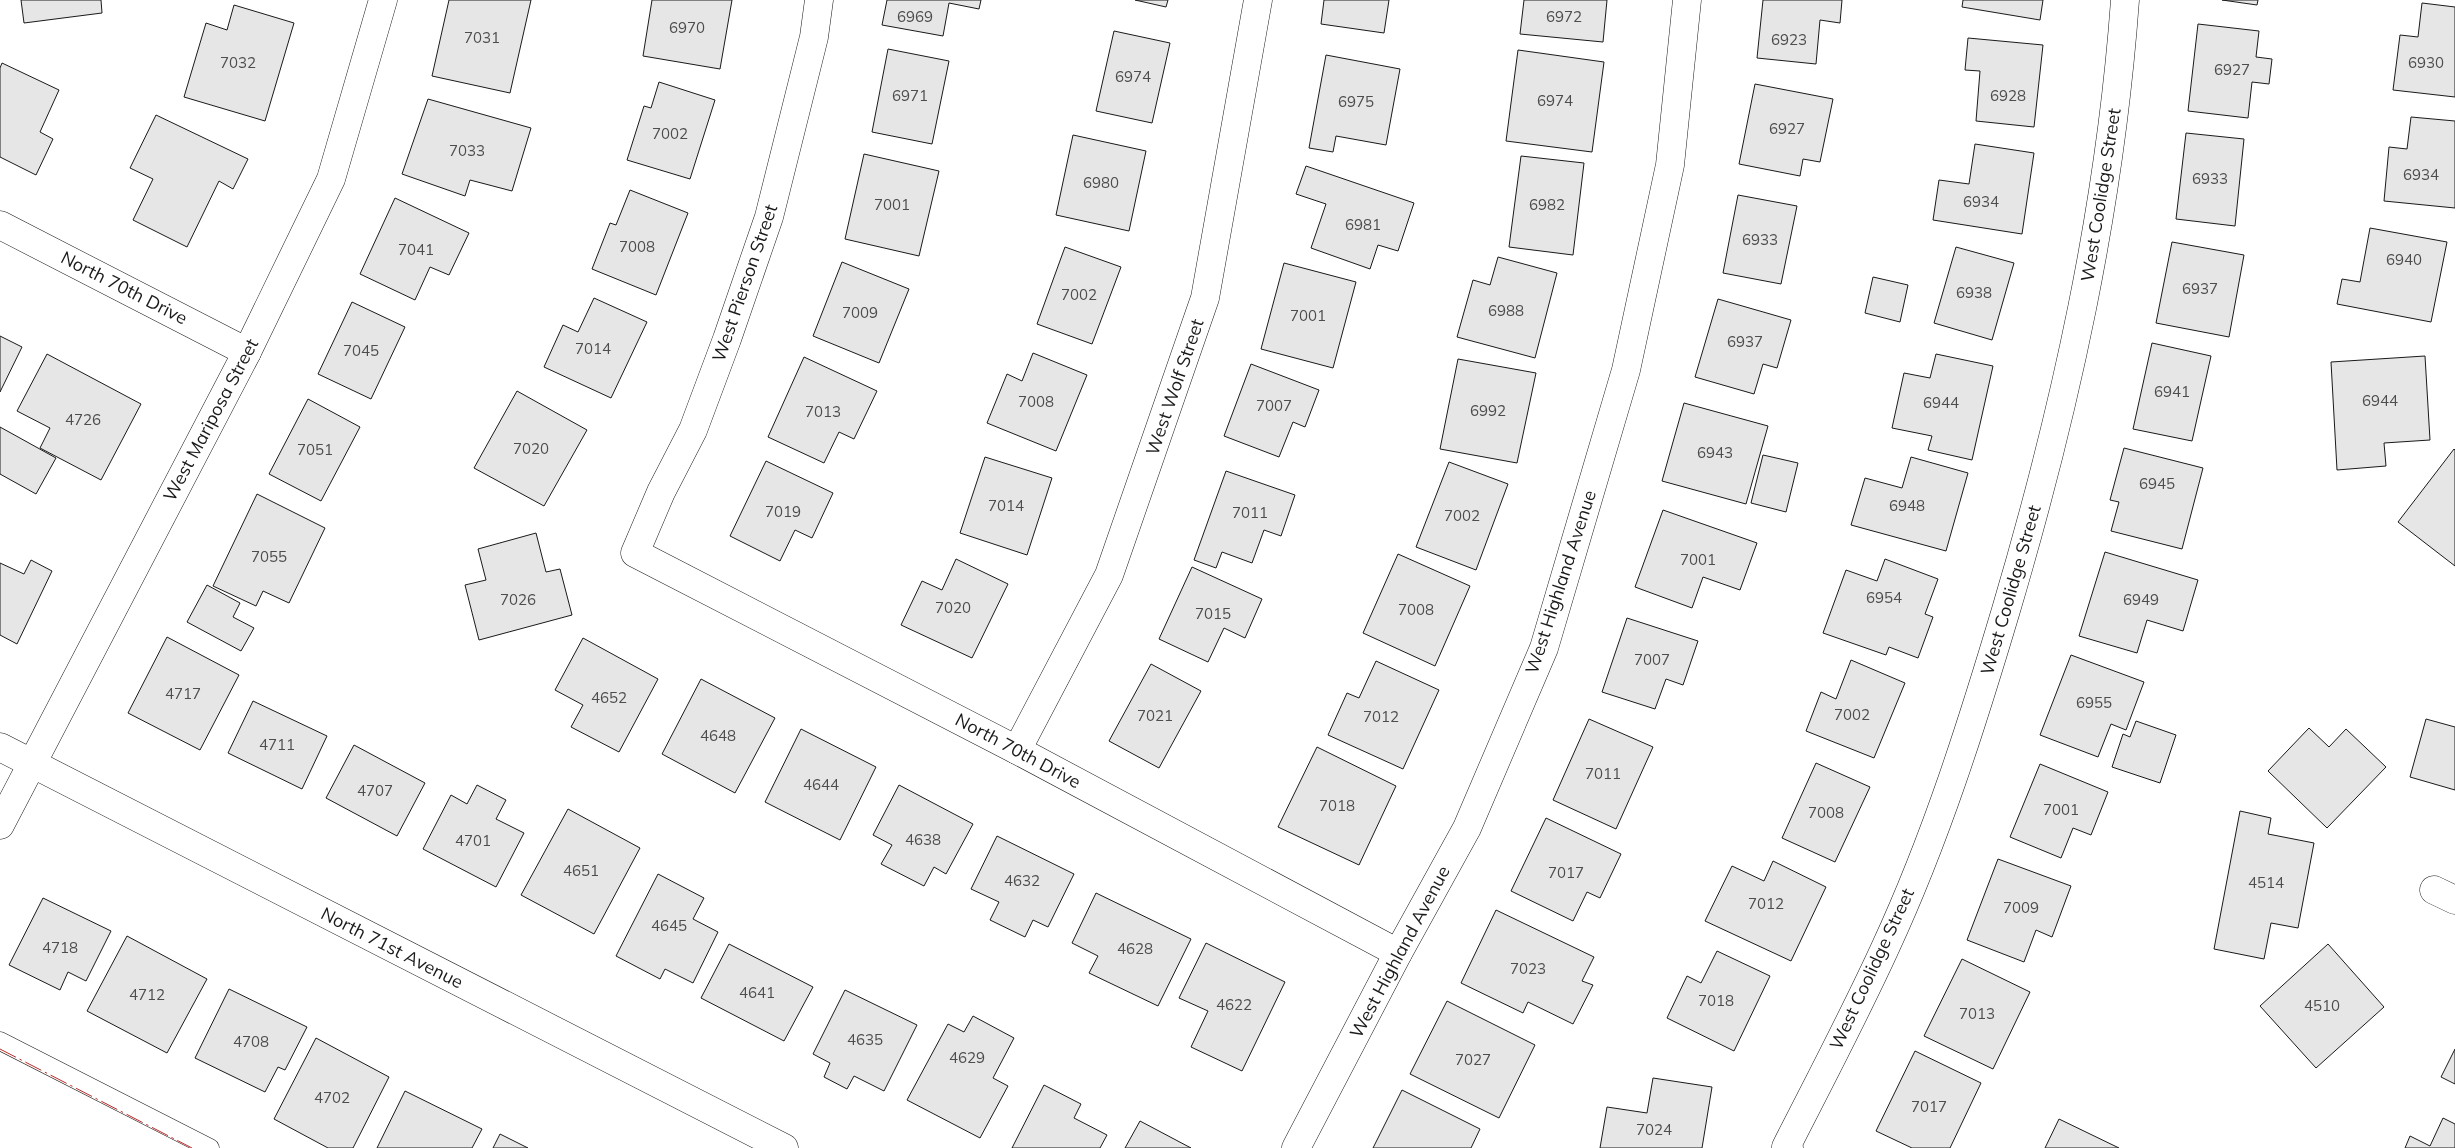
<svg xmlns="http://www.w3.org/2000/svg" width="2455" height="1148" viewBox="0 0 2455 1148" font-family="Mulish,sans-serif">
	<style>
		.building { fill: #e6e6e6; stroke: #1a1a1a }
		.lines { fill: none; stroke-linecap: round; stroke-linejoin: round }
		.service-casing { stroke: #1a1a1a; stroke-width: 19 }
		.minor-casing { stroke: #1a1a1a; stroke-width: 29 }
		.service { stroke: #fff; stroke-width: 18 }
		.minor { stroke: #fff; stroke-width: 28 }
		.power { stroke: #c62828; stroke-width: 1; stroke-dasharray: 18 4 2.5 4; stroke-linecap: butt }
		.labels { text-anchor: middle; stroke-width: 4; stroke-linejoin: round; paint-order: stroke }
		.number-label { font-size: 15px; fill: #4d4d4d }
		.street-label { font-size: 18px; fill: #1a1a1a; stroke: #fff }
	</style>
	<rect width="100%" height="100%" fill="#fff"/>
	<g class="building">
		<path d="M21 0H101L102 13 24 23Z"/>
		<path d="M449 0H531L510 93 432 76Z"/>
		<path d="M652 0H732L720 69 643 56Z"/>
		<path d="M887 0H981L979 9 949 3 943 36 882 25Z"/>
		<path d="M1135 0H1168L1166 7Z"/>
		<path d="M1324 0H1389L1384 33 1321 24Z"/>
		<path d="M1524 0H1607L1603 42 1520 34Z"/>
		<path d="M1763 0H1842L1840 23 1820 20 1816 64 1757 58Z"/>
		<path d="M1963 0H2043L2040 20 1962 7Z"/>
		<path d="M2222 0H2258L2257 5Z"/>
		<path d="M2422 3 2455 7V97L2393 90 2400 35 2418 37Z"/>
		<path d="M234 5 294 23 265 121 184 97 206 23 227 30Z"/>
		<path d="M2198 24 2259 31 2256 57 2272 59 2269 84 2252 82 2248 118 2188 111Z"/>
		<path d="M1114 31 1170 43 1152 123 1096 111Z"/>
		<path d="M1968 38 2043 45 2034 127 1976 121 1980 71 1965 70Z"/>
		<path d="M888 49 949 61 932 144 872 132Z"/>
		<path d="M1518 50 1604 62 1592 152 1506 141Z"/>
		<path d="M1326 55 1400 69 1386 145 1336 136 1333 152 1309 148Z"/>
		<path d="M2 63 59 90 40 132 53 139 36 175 0 157V68Z"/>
		<path d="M659 82 715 100 690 179 627 160 644 106 651 108Z"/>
		<path d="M1755 84 1833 99 1820 162 1803 159 1800 176 1739 164Z"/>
		<path d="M428 99 531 128 512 191 470 180 465 196 402 174Z"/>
		<path d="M156 115 248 159 233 189 219 181 187 247 133 220 153 179 130 168Z"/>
		<path d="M2411 117 2455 121V208L2384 201 2389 147 2407 149Z"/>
		<path d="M2186 133 2244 139 2235 226 2176 219Z"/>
		<path d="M1073 135 1146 151 1129 231 1056 215Z"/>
		<path d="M1975 144 2034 153 2022 234 1933 220 1939 180 1969 184Z"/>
		<path d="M864 154 939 171 919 256 845 239Z"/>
		<path d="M1521 156 1584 163 1573 255 1509 247Z"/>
		<path d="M1306 166 1414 203 1398 251 1378 245 1370 269 1311 248 1326 204 1296 194Z"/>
		<path d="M630 190 688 213 656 295 592 269 610 223 616 225Z"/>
		<path d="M1738 195 1797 206 1781 284 1723 273Z"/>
		<path d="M395 198 469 233 449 275 430 267 415 300 360 274Z"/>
		<path d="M2370 228 2447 242 2431 322 2337 304 2342 279 2360 282Z"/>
		<path d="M2172 242 2244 255 2229 337 2156 323Z"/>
		<path d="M1065 247 1121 267 1092 344 1037 324Z"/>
		<path d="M1956 247 2014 263 1992 340 1934 323Z"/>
		<path d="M1498 257 1557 273 1535 358 1457 337 1473 280 1490 285Z"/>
		<path d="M842 262 909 289 879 363 813 336Z"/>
		<path d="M1284 263 1356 282 1333 368 1261 349Z"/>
		<path d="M1873 277 1908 285 1900 322 1865 313Z"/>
		<path d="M594 298 647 322 611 398 544 367 563 325 578 332Z"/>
		<path d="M1718 299 1791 320 1777 368 1763 364 1754 394 1695 377Z"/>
		<path d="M352 302 405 327 371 399 318 374Z"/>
		<path d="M0 336 22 347 0 392Z"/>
		<path d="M2152 343 2211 356 2192 441 2133 429Z"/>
		<path d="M1033 353 1087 375 1056 451 987 423 1007 374 1022 381Z"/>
		<path d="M47 354 141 404 101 480 40 448 50 428 17 411Z"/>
		<path d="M1936 354 1993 366 1972 460 1928 450 1932 436 1892 428 1904 373 1930 378Z"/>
		<path d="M2425 356 2430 440 2384 443 2386 466 2337 470 2331 362Z"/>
		<path d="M804 357 877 391 854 439 839 432 824 463 768 437Z"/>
		<path d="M1458 359 1536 373 1517 463 1440 449Z"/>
		<path d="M1251 364 1319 390 1305 427 1293 422 1279 457 1224 436Z"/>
		<path d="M517 391 587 430 544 506 474 468Z"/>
		<path d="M308 399 360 427 321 501 269 474Z"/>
		<path d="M1684 403 1768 426 1746 504 1662 481Z"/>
		<path d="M0 427 56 458 36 494 0 474Z"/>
		<path d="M2124 448 2203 468 2182 549 2111 531 2119 502 2110 500Z"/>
		<path d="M2454 449 2455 450V566L2398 522Z"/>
		<path d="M1763 455 1798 463 1786 512 1751 503Z"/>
		<path d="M985 457 1052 478 1027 555 960 533Z"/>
		<path d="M1911 457 1968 473 1946 551 1851 525 1865 478 1902 488Z"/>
		<path d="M766 461 833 493 812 538 795 530 780 561 730 536Z"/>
		<path d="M1449 462 1508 484 1476 570 1416 547Z"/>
		<path d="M1226 471 1295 495 1281 536 1264 530 1252 563 1222 552 1216 568 1194 560Z"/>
		<path d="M257 494 325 528 289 603 263 591 256 606 213 586Z"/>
		<path d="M1663 510 1757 543 1740 590 1703 577 1692 608 1635 587Z"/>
		<path d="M536 533 546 572 560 569 572 615 479 640 465 585 486 580 478 549Z"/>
		<path d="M2105 552 2198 580 2183 631 2147 620 2137 653 2079 636Z"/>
		<path d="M1398 554 1470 586 1435 666 1363 633Z"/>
		<path d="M956 559 1008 584 972 658 901 625 922 581 942 590Z"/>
		<path d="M1885 559 1938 579 1925 614 1933 617 1918 658 1889 647 1886 655 1823 633 1846 570 1877 581Z"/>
		<path d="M31 560 52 571 17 644 0 635V563L24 574Z"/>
		<path d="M1192 567 1262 599 1245 638 1224 628 1208 662 1159 639Z"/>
		<path d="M207 585 240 603 233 617 254 628 241 651 187 622Z"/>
		<path d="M1627 618 1698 641 1683 685 1666 679 1655 709 1602 692Z"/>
		<path d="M167 637 239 675 200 750 128 713Z"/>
		<path d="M583 638 658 679 619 752 571 727 583 705 555 690Z"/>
		<path d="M2071 655 2144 682 2126 730 2111 724 2098 757 2040 735Z"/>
		<path d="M1851 660 1905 683 1874 758 1806 731 1821 692 1836 699Z"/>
		<path d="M1376 661 1439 690 1403 769 1328 735 1347 693 1359 698Z"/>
		<path d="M1151 664 1201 691 1159 768 1109 741Z"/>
		<path d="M701 679 775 718 735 793 662 754Z"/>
		<path d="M253 701 327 736 302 789 228 753Z"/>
		<path d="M1589 719 1653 747 1616 829 1553 800Z"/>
		<path d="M2426 719 2455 727V790L2410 777Z"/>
		<path d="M2136 721 2176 735 2160 783 2112 767 2123 734 2130 737Z"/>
		<path d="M2309 728 2329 747 2346 729 2386 767 2327 828 2268 771Z"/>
		<path d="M801 729 876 767 840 840 765 802Z"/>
		<path d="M354 745 425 783 397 836 326 798Z"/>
		<path d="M1317 747 1396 786 1359 865 1278 827Z"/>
		<path d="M1816 763 1870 787 1835 862 1782 838Z"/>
		<path d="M2040 764 2108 792 2091 835 2073 828 2061 858 2010 837Z"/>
		<path d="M477 785 506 800 496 819 524 833 496 887 423 849 451 795 467 804Z"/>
		<path d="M899 785 973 824 946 874 934 867 924 886 881 864 892 845 873 835Z"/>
		<path d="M568 809 640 848 594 934 521 895Z"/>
		<path d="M2240 811 2271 818 2268 834 2314 843 2298 928 2271 923 2264 959 2214 949Z"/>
		<path d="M1546 818 1621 854 1600 898 1587 892 1573 921 1511 891Z"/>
		<path d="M997 836 1074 874 1048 927 1033 920 1025 937 990 920 999 902 971 889Z"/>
		<path d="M1998 859 2071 886 2052 937 2036 930 2024 962 1967 940Z"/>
		<path d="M1773 861 1826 887 1791 961 1705 921 1732 866 1764 881Z"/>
		<path d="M658 874 704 898 693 919 718 932 693 983 665 969 660 979 616 956Z"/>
		<path d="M1096 893 1191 939 1158 1006 1089 973 1098 956 1072 943Z"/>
		<path d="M43 898 111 931 86 981 68 972 60 990 9 965Z"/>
		<path d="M1496 910 1594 957 1582 981 1593 985 1573 1024 1528 1002 1523 1013 1461 983Z"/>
		<path d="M127 936 207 979 167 1053 87 1011Z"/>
		<path d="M1206 943 1285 982 1242 1071 1191 1047 1208 1011 1179 998Z"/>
		<path d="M729 944 813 987 784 1041 701 998Z"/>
		<path d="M2328 944 2384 1007 2316 1068 2260 1006Z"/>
		<path d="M1717 951 1770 976 1734 1051 1667 1018 1687 976 1701 983Z"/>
		<path d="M1962 959 2030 992 1993 1069 1924 1036Z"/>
		<path d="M229 989 307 1027 285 1070 278 1067 265 1092 195 1058Z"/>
		<path d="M845 990 917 1025 884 1091 854 1076 847 1089 824 1077 830 1063 813 1054Z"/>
		<path d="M1447 1001 1535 1045 1499 1118 1410 1074Z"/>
		<path d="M973 1016 1014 1038 993 1078 1008 1086 980 1138 907 1100 948 1024 964 1032Z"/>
		<path d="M316 1038 389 1077 353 1148H328L274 1119Z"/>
		<path d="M2455 1049V1084L2441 1077Z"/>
		<path d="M1915 1051 1981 1083 1950 1148H1912L1876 1131Z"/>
		<path d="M1653 1078 1712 1087 1702 1148H1600L1607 1107 1647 1113Z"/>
		<path d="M1044 1085 1081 1104 1074 1118 1107 1135 1100 1148H1012Z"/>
		<path d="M1402 1090 1480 1129 1471 1148H1373Z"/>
		<path d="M405 1091 482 1129 472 1148H377Z"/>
		<path d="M2443 1118 2455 1124V1148H2405L2410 1136 2430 1146Z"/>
		<path d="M2059 1119 2119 1148H2045Z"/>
		<path d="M1140 1121 1191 1148H1125Z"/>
		<path d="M500 1134 528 1148H493Z"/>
	</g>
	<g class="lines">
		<defs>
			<path id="service" d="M0 1041 210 1148"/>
			<g id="minor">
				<path d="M819 0 814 37 769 217 727 339 693 430 661 492 635 553 1017 750 1398 953"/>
				<path d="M0 225 247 352"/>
				<path d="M0 747 784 1148"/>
				<path d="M1017 750 1109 575 1205 298 1258 0"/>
				<path d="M0 825 247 352 331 179 383 0"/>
				<path d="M2434 890 2455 900"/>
				<path d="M1296 1148 1398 953 1467 828 1544 648 1626 370 1670 165 1687 0"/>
				<path d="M1789 1148 1786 1147C1820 1080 1855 1014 1886 946 1936 838 1972 724 2006 610 2065 411 2110 208 2125 0"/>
			</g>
		</defs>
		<use href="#service" class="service-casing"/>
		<use href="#minor" class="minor-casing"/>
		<use href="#service" class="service"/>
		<use href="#minor" class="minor"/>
		<path class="power" d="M0 1049 192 1148"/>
	</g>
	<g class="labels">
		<g class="number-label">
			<text x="915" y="22">6969</text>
			<text x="1564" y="22">6972</text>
			<text x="687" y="33">6970</text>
			<text x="482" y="43">7031</text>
			<text x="1789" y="45">6923</text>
			<text x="238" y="68">7032</text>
			<text x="2426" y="68">6930</text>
			<text x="2232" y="75">6927</text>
			<text x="1133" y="82">6974</text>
			<text x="910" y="101">6971</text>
			<text x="2008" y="101">6928</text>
			<text x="1555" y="106">6974</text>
			<text x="1356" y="107">6975</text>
			<text x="1787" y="134">6927</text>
			<text x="670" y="139">7002</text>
			<text x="467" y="156">7033</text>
			<text x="2421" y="180">6934</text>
			<text x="2210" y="184">6933</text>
			<text x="1101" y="188">6980</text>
			<text x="1981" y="207">6934</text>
			<text x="892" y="210">7001</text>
			<text x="1547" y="210">6982</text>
			<text x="1363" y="230">6981</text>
			<text x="1760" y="245">6933</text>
			<text x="637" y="252">7008</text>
			<text x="416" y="255">7041</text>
			<text x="2404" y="265">6940</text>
			<text x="2200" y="294">6937</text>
			<text x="1974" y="298">6938</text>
			<text x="1079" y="300">7002</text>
			<text x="1506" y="316">6988</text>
			<text x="860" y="318">7009</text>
			<text x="1308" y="321">7001</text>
			<text x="1745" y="347">6937</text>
			<text x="593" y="354">7014</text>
			<text x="361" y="356">7045</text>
			<text x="2172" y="397">6941</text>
			<text x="2380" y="406">6944</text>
			<text x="1036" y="407">7008</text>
			<text x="1941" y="408">6944</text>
			<text x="1274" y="411">7007</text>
			<text x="1488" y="416">6992</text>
			<text x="823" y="417">7013</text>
			<text x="83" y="425">4726</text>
			<text x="531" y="454">7020</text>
			<text x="315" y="455">7051</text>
			<text x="1715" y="458">6943</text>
			<text x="2157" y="489">6945</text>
			<text x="1006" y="511">7014</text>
			<text x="1907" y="511">6948</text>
			<text x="783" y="517">7019</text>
			<text x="1250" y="518">7011</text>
			<text x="1462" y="521">7002</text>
			<text x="269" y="562">7055</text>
			<text x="1698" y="565">7001</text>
			<text x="1884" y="603">6954</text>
			<text x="518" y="605">7026</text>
			<text x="2141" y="605">6949</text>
			<text x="953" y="613">7020</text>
			<text x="1416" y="615">7008</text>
			<text x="1213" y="619">7015</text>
			<text x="1652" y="665">7007</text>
			<text x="183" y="699">4717</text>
			<text x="609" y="703">4652</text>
			<text x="2094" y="708">6955</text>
			<text x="1852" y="720">7002</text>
			<text x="1155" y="721">7021</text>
			<text x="1381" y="722">7012</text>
			<text x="718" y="741">4648</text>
			<text x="277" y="750">4711</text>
			<text x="1603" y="779">7011</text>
			<text x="821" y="790">4644</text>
			<text x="375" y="796">4707</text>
			<text x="1337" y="811">7018</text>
			<text x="2061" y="815">7001</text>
			<text x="1826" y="818">7008</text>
			<text x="923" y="845">4638</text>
			<text x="473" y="846">4701</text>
			<text x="581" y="876">4651</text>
			<text x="1566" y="878">7017</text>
			<text x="1022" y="886">4632</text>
			<text x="2266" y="888">4514</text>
			<text x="1766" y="909">7012</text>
			<text x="2021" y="913">7009</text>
			<text x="669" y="931">4645</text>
			<text x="60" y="953">4718</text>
			<text x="1135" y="954">4628</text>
			<text x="1528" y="974">7023</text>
			<text x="757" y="998">4641</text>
			<text x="147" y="1000">4712</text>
			<text x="1716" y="1006">7018</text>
			<text x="1234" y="1010">4622</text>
			<text x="2322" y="1011">4510</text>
			<text x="1977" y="1019">7013</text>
			<text x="865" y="1045">4635</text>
			<text x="251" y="1047">4708</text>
			<text x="967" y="1063">4629</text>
			<text x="1473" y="1065">7027</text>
			<text x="332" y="1103">4702</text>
			<text x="1929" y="1112">7017</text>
			<text x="1654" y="1135">7024</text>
		</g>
		<g class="street-label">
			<text transform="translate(2101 195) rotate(-81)" y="6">West Coolidge Street</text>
			<text transform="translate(745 283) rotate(-71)" y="6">West Pierson Street</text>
			<text transform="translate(124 288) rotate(27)" y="6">North 70th Drive</text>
			<text transform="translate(1175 387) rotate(-71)" y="6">West Wolf Street</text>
			<text transform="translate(211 420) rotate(-62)" y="6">West Mariposa Street</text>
			<text transform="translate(1561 582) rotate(-72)" y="6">West Highland Avenue</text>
			<text transform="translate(2011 590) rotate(-74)" y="6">West Coolidge Street</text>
			<text transform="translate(1018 751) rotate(28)" y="6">North 70th Drive</text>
			<text transform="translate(392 948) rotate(27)" y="6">North 71st Avenue</text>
			<text transform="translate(1400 952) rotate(-62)" y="6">West Highland Avenue</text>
			<text transform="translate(1872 969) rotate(-65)" y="6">West Coolidge Street</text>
		</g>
	</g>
</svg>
